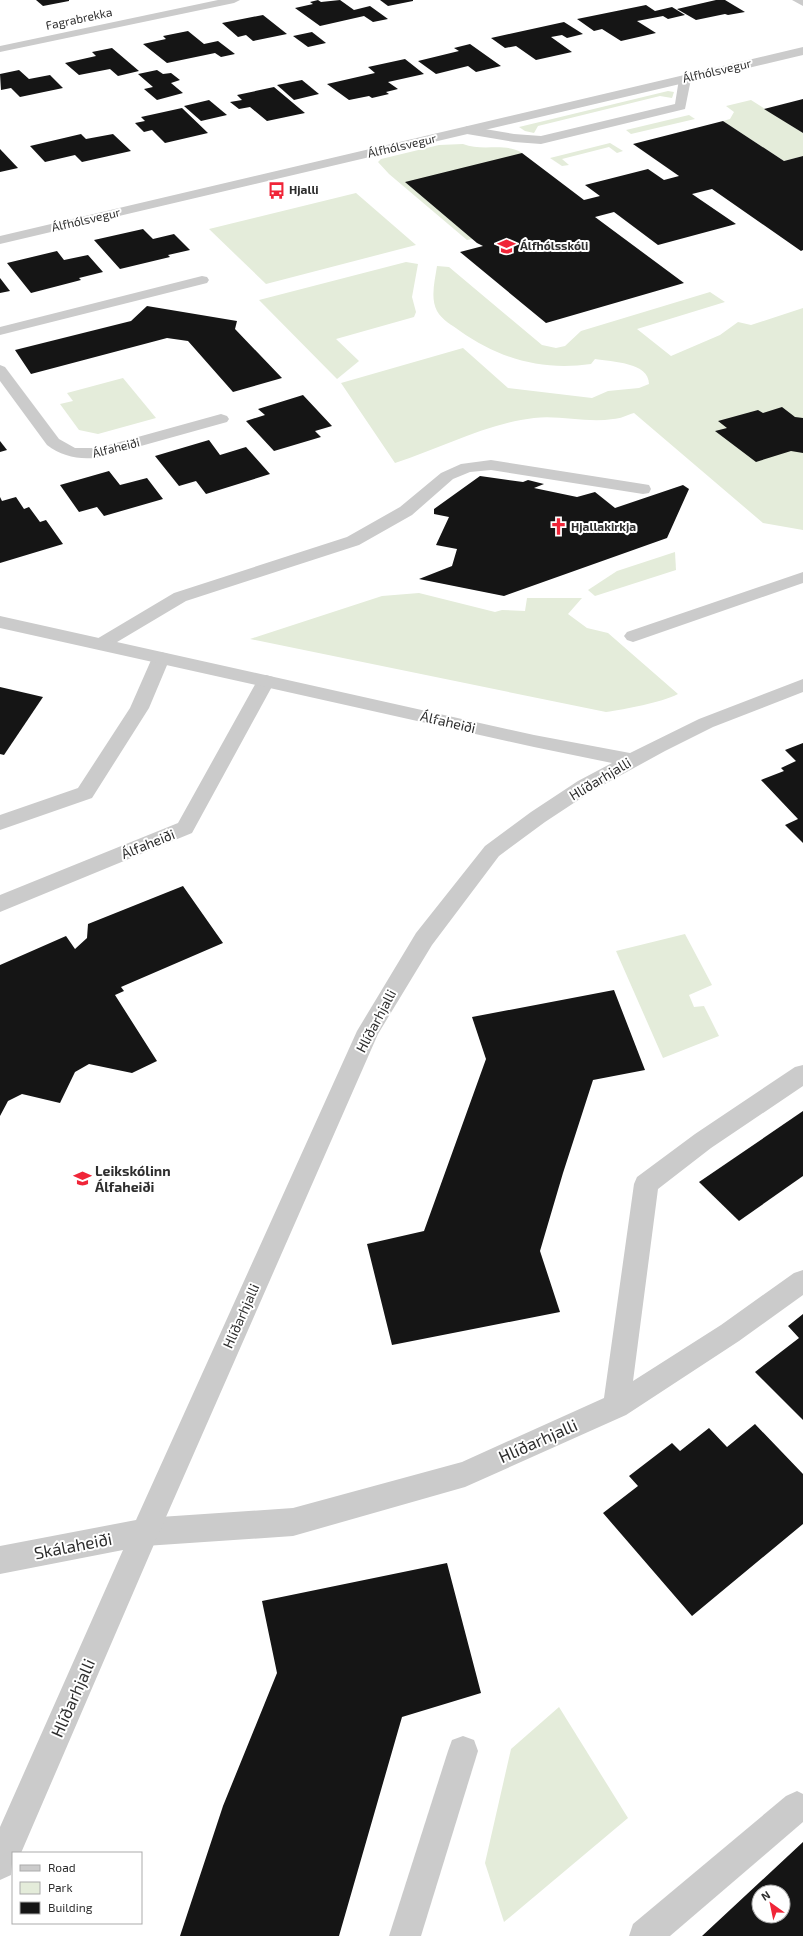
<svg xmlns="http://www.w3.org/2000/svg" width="803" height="1936" viewBox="0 0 803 1936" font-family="'Exo 2',sans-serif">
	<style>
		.green { fill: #e4ecda }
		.building { fill: #151515; fill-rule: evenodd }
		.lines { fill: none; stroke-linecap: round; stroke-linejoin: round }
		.service { fill: #cbcbcb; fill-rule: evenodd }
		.minor { fill: #cbcbcb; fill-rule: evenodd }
		.tertiary { fill: #cbcbcb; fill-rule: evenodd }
		.labels { text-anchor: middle; stroke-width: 4; stroke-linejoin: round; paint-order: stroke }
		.far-street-label { font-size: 12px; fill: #2e2e2e; stroke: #fff }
		.far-poi-label { font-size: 12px; font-weight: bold; fill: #2e2e2e; stroke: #fff; text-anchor: start }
		.street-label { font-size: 14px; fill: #2e2e2e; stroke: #fff }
		.poi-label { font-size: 14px; font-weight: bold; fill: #2e2e2e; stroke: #fff; text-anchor: start }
		.near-street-label { font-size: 17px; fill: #2e2e2e; stroke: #fff }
	</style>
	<rect width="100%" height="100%" fill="#fff"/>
	<g class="green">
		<path d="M668 91 674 92 672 98 660 96 538 126 534 133 525 131 519 127Z"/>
		<path d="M751 100 803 133V156L784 161 723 121 730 119 734 112 726 106Z"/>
		<path d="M689 115 695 119 631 134 626 130Z"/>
		<path d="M610 143 623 151 617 153 609 147 562 159 569 165 562 166 550 158Z"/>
		<path d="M463 144C482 152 506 142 522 153L473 239 467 240 389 174 378 162 381 159 439 145Z"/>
		<path d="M356 193 416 245 266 284 209 229Z"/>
		<path d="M406 262 418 264 412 297 416 312 414 317 336 339 359 361 337 379 259 300Z"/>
		<path d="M437 266 449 267 542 345 556 348 565 346 581 331 710 292 725 302 637 329 671 356 720 335 738 322 751 325 803 308V530L763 523 634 413C627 415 620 419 613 419 587 423 560 415 534 418 485 424 442 448 395 463L341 383 463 348 508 388 592 398 608 391 639 388 649 384C649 362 612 362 595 359L591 364C542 371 500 359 460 331 452 325 442 320 437 311 430 298 435 280 437 266Z"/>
		<path d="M123 378 156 418 98 434 79 430 60 404 73 401 67 393Z"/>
		<path d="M675 552 676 570 595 596 588 590 617 571Z"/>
		<path d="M419 593 495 612 502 610 525 611 527 598H582L568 614 587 628 608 633 678 694C660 703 626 709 606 712L250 639 382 596Z"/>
		<path d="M685 934 712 985 689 995 694 1007 704 1006 719 1036 663 1058 616 951Z"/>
		<path d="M559 1707 628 1818 504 1922 485 1863 511 1749Z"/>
	</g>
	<g class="building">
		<path d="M36 0H69V1L43 6Z"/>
		<path d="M318 0 321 2 340 0 354 10 370 6 388 19 373 22 364 16 320 26 295 8 313 4 310 2Z"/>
		<path d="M380 0H413V1L388 6Z"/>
		<path d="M716 0H725L745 12 728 15 725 14 696 20 677 9Z"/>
		<path d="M646 5 655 11 672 7 685 15 668 19 663 16 637 21 656 33 621 41 602 29 594 31 577 19Z"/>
		<path d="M263 15 287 34 253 41 246 35 238 37 222 23Z"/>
		<path d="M564 22 583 34 567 38 562 35 551 37 572 52 536 60 516 46 505 48 491 38Z"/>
		<path d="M188 31 204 44 218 41 235 54 221 57 215 53 167 63 143 44 166 39 163 36Z"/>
		<path d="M312 32 326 43 308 47 293 36Z"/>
		<path d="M470 44 501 66 476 72 468 66 436 74 418 61 459 51 454 48Z"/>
		<path d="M112 48 139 71 118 76 110 69 79 75 65 63 96 56 92 52Z"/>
		<path d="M405 59 424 74 388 82 398 89 386 92 389 94 372 98 369 96 349 100 327 84 375 73 368 67Z"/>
		<path d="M19 70 29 79 50 75 63 88 20 97 11 88 1 90 0 74Z"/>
		<path d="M157 70 163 74 171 73 180 80 171 83 183 93 157 100 144 89 153 87 138 74Z"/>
		<path d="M302 80 319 94 294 100 277 85Z"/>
		<path d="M274 87 305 113 267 121 250 107 239 109 230 102 242 100 237 95Z"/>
		<path d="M803 99V133L764 109Z"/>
		<path d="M209 100 227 115 201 121 184 106Z"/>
		<path d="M182 108 208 133 165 143 152 130 144 132 135 123 145 121 141 117Z"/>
		<path d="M723 121 784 161 803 156V250L801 251 712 189 692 194 736 224 658 245 614 212 595 217 684 283 546 323 460 252 483 246 477 243 405 182 522 153 584 200 600 196 585 185 648 169 664 180 679 176 633 144Z"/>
		<path d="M81 134 86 139 113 134 131 151 82 162 75 155 45 162 30 146Z"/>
		<path d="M0 149 18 168 0 172Z"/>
		<path d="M143 229 153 239 174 234 190 250 168 255 170 257 120 269 94 240Z"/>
		<path d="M57 251 64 260 88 255 103 272 79 278 81 280 31 293 7 263Z"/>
		<path d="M0 278 10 291 0 293Z"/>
		<path d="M147 306 237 321 235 329 282 378 233 392 188 341 167 338 31 374 15 350 131 321Z"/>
		<path d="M303 395 332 426 315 431 321 437 274 451 246 421 265 415 258 409Z"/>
		<path d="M782 407 795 417 803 418V453L791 451 756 462 715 431 727 428 718 421 758 410 763 413Z"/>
		<path d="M209 440 220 455 246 447 270 474 206 494 196 481 179 486 155 456Z"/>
		<path d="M0 441 7 450 0 452Z"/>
		<path d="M109 471 120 485 147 478 163 499 104 516 97 507 79 512 60 485Z"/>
		<path d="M480 476 523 482 528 480 544 484 534 488 577 497 595 492 615 508 683 485 689 489 667 538 504 596 419 579 452 566 457 549 436 545 449 517 434 514V509Z"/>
		<path d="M0 497 2 501 16 497 24 509 29 507 40 522 46 520 63 544 0 563Z"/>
		<path d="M0 687 43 697 4 755 0 754Z"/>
		<path d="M803 743V843L785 825 798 819 761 780 784 771 781 768 796 761 785 750Z"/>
		<path d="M183 886 223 943 121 987 124 991 115 995 157 1061 132 1073 89 1064 75 1072 60 1103 22 1094 8 1101 0 1116V965L66 936 75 949 87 938 88 924Z"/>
		<path d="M614 990 645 1070 593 1080 563 1173 540 1251 560 1312 392 1345 367 1244 424 1231 486 1059 472 1017Z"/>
		<path d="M803 1111V1176L739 1221 699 1182Z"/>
		<path d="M803 1314V1420L755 1372 799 1338 788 1326Z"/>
		<path d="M755 1424 803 1474V1524L692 1616 603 1513 638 1486 629 1476 672 1443 680 1451 709 1428 727 1447Z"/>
		<path d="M447 1563 481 1693 402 1717 339 1936H180L223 1806 277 1673 262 1601Z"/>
		<path d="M803 1842V1936H702ZM759 1892H783V1916H759Z"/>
	</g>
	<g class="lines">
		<g class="service">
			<path d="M685 75 691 79 685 109 541 144 514 142 467 134 461 130 467 126 514 134 541 136 675 104 679 79Z"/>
			<path d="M491 460 643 484 649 485 651 489 649 493 643 494 491 470 470 472 453 479 412 515 359 545 186 601 107 648 101 650 95 648 92 644 95 640 174 593 347 537 400 507 441 473 461 464Z"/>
			<path d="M803 572V583L639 640 633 642 627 640 624 636 627 632Z"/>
			<path d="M266 675 273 677 275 681 192 833 0 912V895L178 823 257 681 259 677Z"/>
		</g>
		<g class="minor">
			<path d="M218 0H240L234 3 0 52V46Z"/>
			<path d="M792 0H803V6Z"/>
			<path d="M803 47V55L0 244V236Z"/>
			<path d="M202 276 207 277 209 280 207 283 0 335V327Z"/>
			<path d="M0 365 5 367 59 439 75 448H98L221 414 227 416 229 419 227 422 105 456C85 461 64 458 47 445L0 381Z"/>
			<path d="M161 652 168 654 170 658 149 708 92 798 0 830V815L78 788 130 708 152 658 154 654Z"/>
			<path d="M803 1065V1086L711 1148 658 1189 633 1381 721 1325 794 1273 803 1270V1295L739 1341 626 1415 465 1487 293 1536 145 1546 135 1542 131 1532 135 1522 145 1518 293 1508 462 1462 604 1398 634 1184 637 1177 695 1134 795 1067Z"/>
			<path d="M463 1736 474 1740 478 1751 421 1936H389L448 1751 452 1740Z"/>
			<path d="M797 1791 803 1794V1822L670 1936H629L633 1924 786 1796Z"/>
		</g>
		<path class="tertiary" d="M0 616 534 735 630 753 699 719 803 679V692L713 727 665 751 592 791 545 822 499 856 432 945 378 1034 155 1542 21 1853H13L11 1875 0 1880V1827L123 1550 0 1574V1546L136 1520 357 1031 416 933 485 846 531 812 578 781 612 763 534 747 0 628Z"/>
	</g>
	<defs>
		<symbol id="bus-bare" viewBox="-9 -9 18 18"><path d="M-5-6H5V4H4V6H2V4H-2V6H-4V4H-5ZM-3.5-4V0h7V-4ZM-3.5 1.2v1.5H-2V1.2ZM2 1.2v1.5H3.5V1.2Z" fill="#f02538" stroke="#fff" stroke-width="2.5" paint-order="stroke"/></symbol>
		<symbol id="school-bare" viewBox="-9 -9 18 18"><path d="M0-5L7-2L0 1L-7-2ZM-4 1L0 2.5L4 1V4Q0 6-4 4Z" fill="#f02538" stroke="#fff" stroke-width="2.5" paint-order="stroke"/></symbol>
		<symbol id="church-bare" viewBox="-9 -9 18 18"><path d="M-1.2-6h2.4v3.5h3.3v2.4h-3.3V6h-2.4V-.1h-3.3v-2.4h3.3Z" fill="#f02538" stroke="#fff" stroke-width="2.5" paint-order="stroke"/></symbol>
	</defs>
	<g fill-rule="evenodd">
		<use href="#bus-bare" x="264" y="178" width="25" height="25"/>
		<use href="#school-bare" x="494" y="234" width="25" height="25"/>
		<use href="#church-bare" x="546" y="514" width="25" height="25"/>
		<use href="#school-bare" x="70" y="1166" width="25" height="25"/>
	</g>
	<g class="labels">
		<g class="far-street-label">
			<text transform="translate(79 19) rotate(-12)" y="4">Fagrabrekka</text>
			<text transform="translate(717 71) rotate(-13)" y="4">Álfhólsvegur</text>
			<text transform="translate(402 146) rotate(-13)" y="4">Álfhólsvegur</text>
			<text transform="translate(86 220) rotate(-13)" y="4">Álfhólsvegur</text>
			<text transform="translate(116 448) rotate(-14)" y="4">Álfaheiði</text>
		</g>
		<g class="far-poi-label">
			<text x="289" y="194">Hjalli</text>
			<text x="520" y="250">Álfhólsskóli</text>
			<text x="571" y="531">Hjallakirkja</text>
		</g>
		<g class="street-label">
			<text transform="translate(448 722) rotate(13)" y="5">Álfaheiði</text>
			<text transform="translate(600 779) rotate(-31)" y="5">Hlíðarhjalli</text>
			<text transform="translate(148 844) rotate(-22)" y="5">Álfaheiði</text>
			<text transform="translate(376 1021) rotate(-62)" y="5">Hlíðarhjalli</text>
			<text transform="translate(241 1316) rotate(-66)" y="5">Hlíðarhjalli</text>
		</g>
		<g class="poi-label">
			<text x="95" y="1176">Leikskólinn<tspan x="95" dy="16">Álfaheiði</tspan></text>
		</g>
		<g class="near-street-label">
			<text transform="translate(538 1441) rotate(-24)" y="6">Hlíðarhjalli</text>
			<text transform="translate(73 1546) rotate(-11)" y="6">Skálaheiði</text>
			<text transform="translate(73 1698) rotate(-66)" y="6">Hlíðarhjalli</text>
		</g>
	</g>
	<rect x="12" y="1852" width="130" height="72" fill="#ffffff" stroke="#ababab"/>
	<rect x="20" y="1865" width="20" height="6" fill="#cbcbcb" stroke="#ababab"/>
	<text x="48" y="1872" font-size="12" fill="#2e2e2e">Road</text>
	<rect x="20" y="1882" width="20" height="12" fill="#e4ecda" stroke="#ababab"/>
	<text x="48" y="1892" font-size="12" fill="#2e2e2e">Park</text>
	<rect x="20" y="1902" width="20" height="12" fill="#151515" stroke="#ababab"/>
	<text x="48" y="1912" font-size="12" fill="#2e2e2e">Building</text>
	<g transform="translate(771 1904) rotate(327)"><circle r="19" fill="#ffffff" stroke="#ababab"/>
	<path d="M0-3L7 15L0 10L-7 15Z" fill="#f02538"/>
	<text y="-6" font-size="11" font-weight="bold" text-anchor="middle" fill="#2e2e2e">N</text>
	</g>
</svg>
